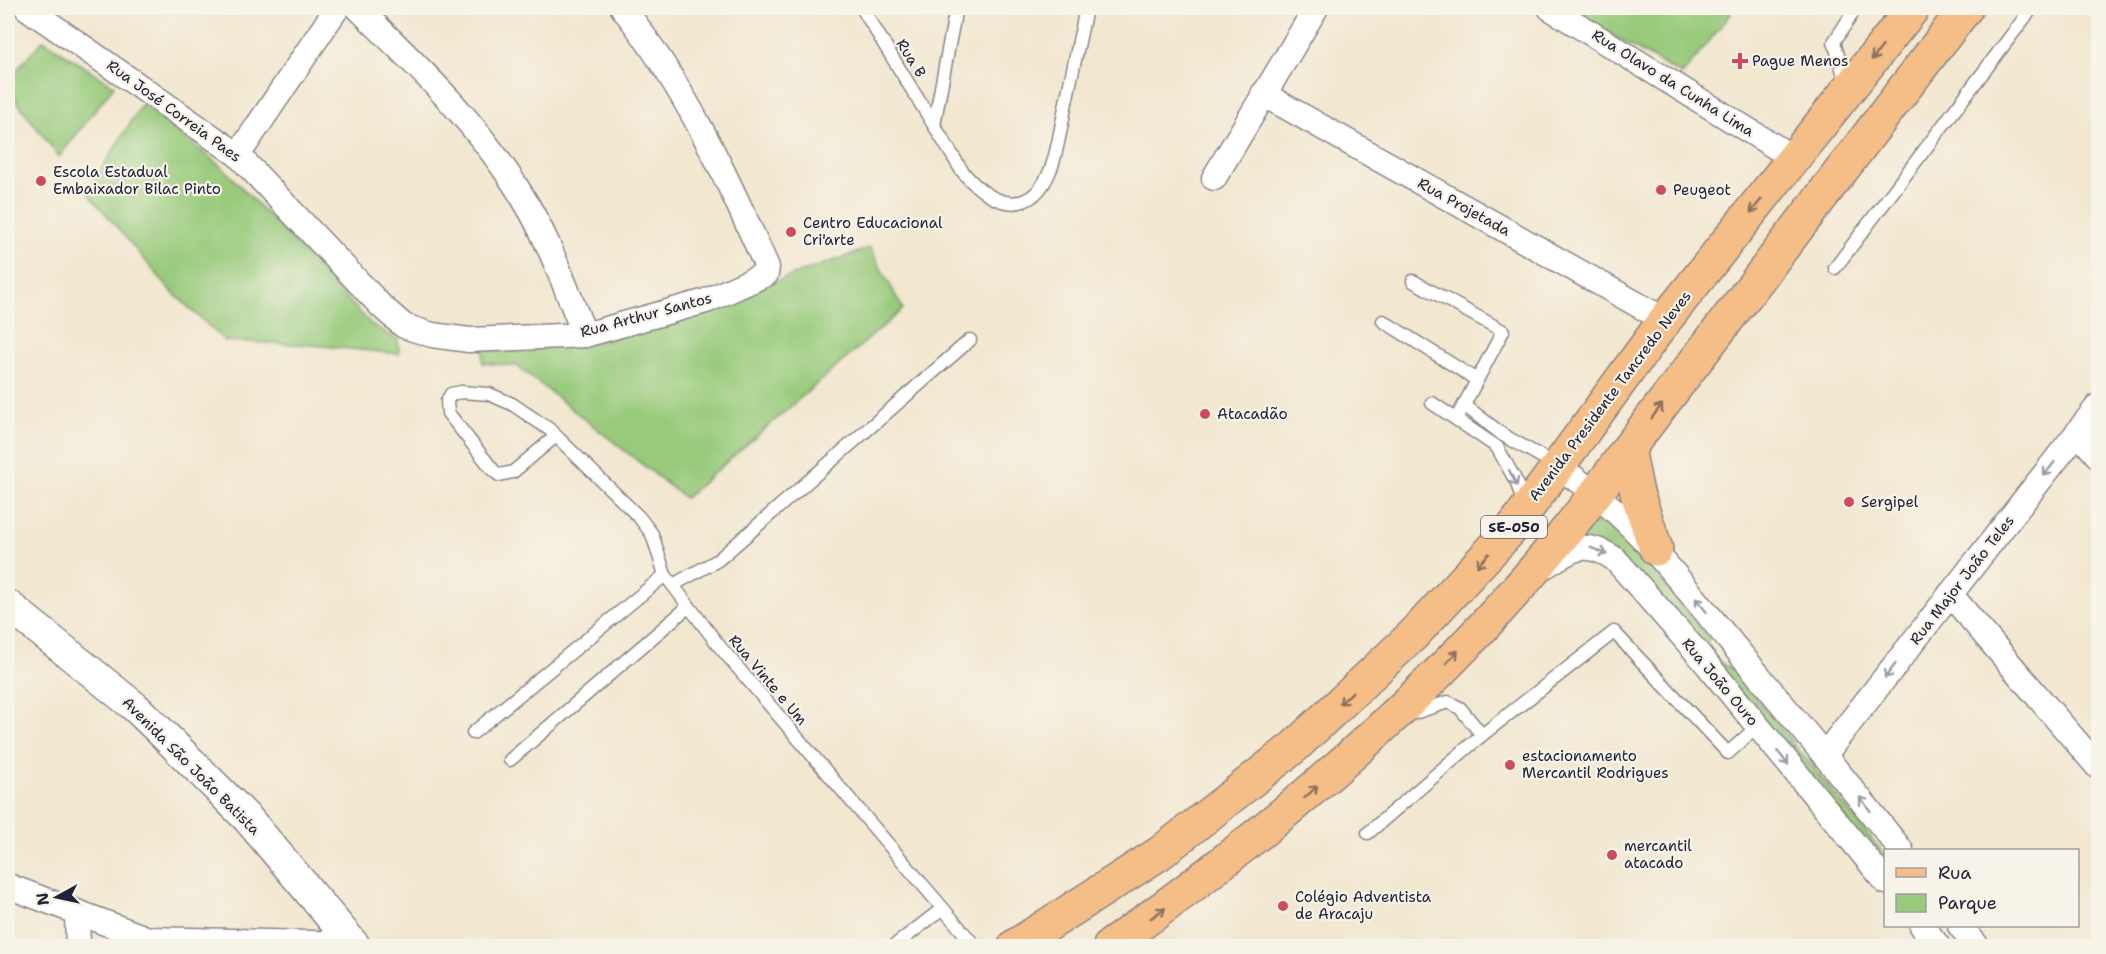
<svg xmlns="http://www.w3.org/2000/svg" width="2106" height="954" viewBox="0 0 2106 954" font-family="'Shantell Sans',sans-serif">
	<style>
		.green { fill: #97ca7a; stroke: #5c765a; stroke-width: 1.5 }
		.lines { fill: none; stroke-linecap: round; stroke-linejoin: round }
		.service-casing { stroke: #8a8485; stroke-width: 15 }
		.minor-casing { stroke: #8a8485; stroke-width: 27 }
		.tertiary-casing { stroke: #8a8485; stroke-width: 33 }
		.primary-casing { stroke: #8a8485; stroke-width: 36 }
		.service { stroke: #fff; stroke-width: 12 }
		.minor { stroke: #fff; stroke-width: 24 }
		.tertiary { stroke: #fff; stroke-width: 30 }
		.primary { stroke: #f6be87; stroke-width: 33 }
		.oneway { stroke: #8c7061 }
		.oneway2 { stroke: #9c9ca7 }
		.poi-dot { fill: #d1495b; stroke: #f7f3e8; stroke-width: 2 }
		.labels { text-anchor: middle; stroke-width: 4.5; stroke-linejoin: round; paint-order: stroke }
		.shield { fill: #f7f3e8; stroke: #62616f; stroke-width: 1.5 }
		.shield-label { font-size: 14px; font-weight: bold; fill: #22223b }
		.street-label { font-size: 15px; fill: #22223b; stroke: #f7f3e8 }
		.poi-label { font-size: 15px; fill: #22223b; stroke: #f7f3e8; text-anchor: start }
	</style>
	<rect width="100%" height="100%" fill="#f7f3e8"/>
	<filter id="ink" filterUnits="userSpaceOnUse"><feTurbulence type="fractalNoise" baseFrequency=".0167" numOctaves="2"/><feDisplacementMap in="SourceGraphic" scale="12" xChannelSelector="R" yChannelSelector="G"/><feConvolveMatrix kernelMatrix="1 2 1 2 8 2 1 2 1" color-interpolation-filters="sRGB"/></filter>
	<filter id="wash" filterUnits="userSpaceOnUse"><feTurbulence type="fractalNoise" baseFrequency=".008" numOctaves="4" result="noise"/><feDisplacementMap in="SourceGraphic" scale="24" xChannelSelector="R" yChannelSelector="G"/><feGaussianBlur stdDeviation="1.35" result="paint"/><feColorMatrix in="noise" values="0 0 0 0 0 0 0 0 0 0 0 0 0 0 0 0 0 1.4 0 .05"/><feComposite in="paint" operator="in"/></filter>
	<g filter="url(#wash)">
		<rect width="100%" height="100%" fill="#f2e7cf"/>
		<g class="green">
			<path d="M1564 8H1726L1731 14 1682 75Z"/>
			<path d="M43 40 114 86 59 157 8 90V80Z"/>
			<path d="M142 104 223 168 372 325 398 340 399 354 312 345 225 341 172 292 87 192Z"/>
			<path d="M870 248 903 309 685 498 517 366 483 363V349L606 341Z"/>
			<path d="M1600 513 1624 536 1710 639 1697 651 1579 539Z"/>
			<path d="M1712 658 1732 669 1885 855V874Z"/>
		</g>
	</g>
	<g filter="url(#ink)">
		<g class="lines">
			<defs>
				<g id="service">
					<path d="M862 8 962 171C993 208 1032 220 1052 166 1059 144 1062 120 1067 98 1073 68 1080 38 1086 8"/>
					<path d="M1847 85 1834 42 1856 8"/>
					<path d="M934 125 956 8"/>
					<path d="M1835 268 2032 8"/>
					<path d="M1413 281 1503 331 1457 418"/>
					<path d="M1383 321 1477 380"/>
					<path d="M1432 403 1497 447 1517 483 1524 506"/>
					<path d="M1464 405 1503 435 1556 465"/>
					<path d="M556 436 513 472 499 475 493 470 448 413 447 401 451 394 461 392 489 394 512 404 549 429 639 517 652 534 665 575 720 647 975 946"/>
					<path d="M673 585 718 560 970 340"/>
					<path d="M1411 714 1448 702 1460 708 1482 735"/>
					<path d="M473 733 665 575"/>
					<path d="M510 760 689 606"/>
					<path d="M1368 833 1482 735 1614 632 1728 753 1758 726"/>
					<path d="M894 946 942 909"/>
				</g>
				<g id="minor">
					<path d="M27 8 238 155 382 307 404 326 432 335 469 340 585 335 706 301 766 274 767 267C726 175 685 87 623 8"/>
					<path d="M358 8C420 68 480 125 525 201 550 242 566 290 585 335"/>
					<path d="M1550 8 1795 159"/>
					<path d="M1263 94 1665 320"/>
					<path d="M238 155 337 8"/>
					<path d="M1214 178 1316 8"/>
					<path d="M2078 433 2098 456"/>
					<path d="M1557 466C1632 515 1673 573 1729 640 1787 710 1845 779 1901 850"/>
					<path d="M1545 566C1573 548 1585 539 1615 559L1701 657 1886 882"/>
					<path d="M1950 594 2098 767"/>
					<path d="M1826 753 2098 406"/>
					<path d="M8 886 148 939 353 944"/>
					<path d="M77 914 78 946"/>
					<path d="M1922 926 1938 946"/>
					<path d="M1960 926 1977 946"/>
				</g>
				<path id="tertiary" d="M8 605 135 707 159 730 248 819 355 946"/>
				<g id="primary">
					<path d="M1628 449 1637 493 1656 549"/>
					<path d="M1015 946 1160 853 1294 747 1413 635 1515 525 1665 320 1913 8"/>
					<path d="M1110 946C1302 810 1492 644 1628 449L1966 8"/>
				</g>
			</defs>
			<use href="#service" class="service-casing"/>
			<use href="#minor" class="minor-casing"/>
			<use href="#tertiary" class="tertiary-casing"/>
			<use href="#primary" class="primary-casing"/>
			<use href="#service" class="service"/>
			<use href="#minor" class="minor"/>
			<use href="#tertiary" class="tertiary"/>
			<use href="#primary" class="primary"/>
		</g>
		<defs><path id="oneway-shaft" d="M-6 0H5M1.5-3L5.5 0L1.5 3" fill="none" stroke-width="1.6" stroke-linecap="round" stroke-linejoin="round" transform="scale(1.5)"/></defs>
		<g class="oneway">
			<use href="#oneway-shaft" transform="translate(1877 53) rotate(128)"/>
			<use href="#oneway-shaft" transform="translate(1756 206) rotate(129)"/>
			<use href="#oneway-shaft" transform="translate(1657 411) rotate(-53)"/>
			<use href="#oneway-shaft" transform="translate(1483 560) rotate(133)"/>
			<use href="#oneway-shaft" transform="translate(1452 657) rotate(-47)"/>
			<use href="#oneway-shaft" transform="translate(1346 698) rotate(137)"/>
			<use href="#oneway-shaft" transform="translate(1311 792) rotate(-43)"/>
			<use href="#oneway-shaft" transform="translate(1158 913) rotate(-35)"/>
		</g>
		<g class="oneway2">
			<use href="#oneway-shaft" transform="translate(2049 469) rotate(128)"/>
			<use href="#oneway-shaft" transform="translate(1513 478) rotate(64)"/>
			<use href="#oneway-shaft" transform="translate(1599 551) rotate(22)"/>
			<use href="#oneway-shaft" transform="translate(1701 605) rotate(-129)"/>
			<use href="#oneway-shaft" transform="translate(1890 671) rotate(128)"/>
			<use href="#oneway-shaft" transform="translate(1783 758) rotate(52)"/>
			<use href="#oneway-shaft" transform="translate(1865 804) rotate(-128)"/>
		</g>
	</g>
	<g class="poi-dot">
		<path d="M1737 52h6v6h6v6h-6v6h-6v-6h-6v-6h6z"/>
		<circle cx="41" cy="181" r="6"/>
		<circle cx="1661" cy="190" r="6"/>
		<circle cx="791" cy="232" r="6"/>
		<circle cx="1205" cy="414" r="6"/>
		<circle cx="1849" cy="502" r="6"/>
		<circle cx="1510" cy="765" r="6"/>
		<circle cx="1612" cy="855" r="6"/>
		<circle cx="1283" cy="906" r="6"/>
	</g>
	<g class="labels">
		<rect class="shield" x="1481" y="516" width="66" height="22" rx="4.5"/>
		<g class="shield-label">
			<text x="1514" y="532">SE-050</text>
		</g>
		<g class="street-label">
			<text transform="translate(911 58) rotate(58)" y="5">Rua B</text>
			<text transform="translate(1673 83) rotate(32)" y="5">Rua Olavo da Cunha Lima</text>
			<text transform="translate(174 111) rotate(36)" y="5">Rua José Correia Paes</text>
			<text transform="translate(1464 207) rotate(29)" y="5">Rua Projetada</text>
			<text transform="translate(646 315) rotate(-15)" y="5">Rua Arthur Santos</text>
			<text transform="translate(1610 396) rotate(-53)" y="5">Avenida Presidente Tancredo Neves</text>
			<text transform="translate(1962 580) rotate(-52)" y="5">Rua Major João Teles</text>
			<text transform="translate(768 680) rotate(50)" y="5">Rua Vinte e Um</text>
			<text transform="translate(1720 682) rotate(50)" y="5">Rua João Ouro</text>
			<text transform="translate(191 766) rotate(45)" y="5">Avenida São João Batista</text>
		</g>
		<g class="poi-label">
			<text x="1752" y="66">Pague Menos</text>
			<text x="53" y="177">Escola Estadual<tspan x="53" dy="17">Embaixador Bilac Pinto</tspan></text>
			<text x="1673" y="195">Peugeot</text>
			<text x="803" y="228">Centro Educacional<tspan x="803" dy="17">Cri'arte</tspan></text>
			<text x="1217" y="419">Atacadão</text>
			<text x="1861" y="507">Sergipel</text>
			<text x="1522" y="761">estacionamento<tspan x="1522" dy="17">Mercantil Rodrigues</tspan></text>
			<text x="1624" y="851">mercantil<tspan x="1624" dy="17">atacado</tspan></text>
			<text x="1295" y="902">Colégio Adventista<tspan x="1295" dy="17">de Aracaju</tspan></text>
		</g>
	</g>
	<rect width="2106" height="954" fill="none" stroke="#f7f3e8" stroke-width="30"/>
	<rect x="1884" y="849" width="195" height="78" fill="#f7f3e8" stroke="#a29fa3" stroke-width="1.5"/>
	<rect x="1896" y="868" width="30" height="9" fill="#f6be87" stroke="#a29fa3" stroke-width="1.5"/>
	<text x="1938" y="879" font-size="18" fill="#22223b">Rua</text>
	<rect x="1896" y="894" width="30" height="18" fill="#97ca7a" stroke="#a29fa3" stroke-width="1.5"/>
	<text x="1938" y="909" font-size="18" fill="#22223b">Parque</text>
	<g transform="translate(57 897) rotate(262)" stroke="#f7f3e8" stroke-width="4.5" paint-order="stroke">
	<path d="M0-4.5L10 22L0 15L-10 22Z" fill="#22223b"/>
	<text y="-9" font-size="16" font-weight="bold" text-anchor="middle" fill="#22223b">N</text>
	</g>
</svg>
